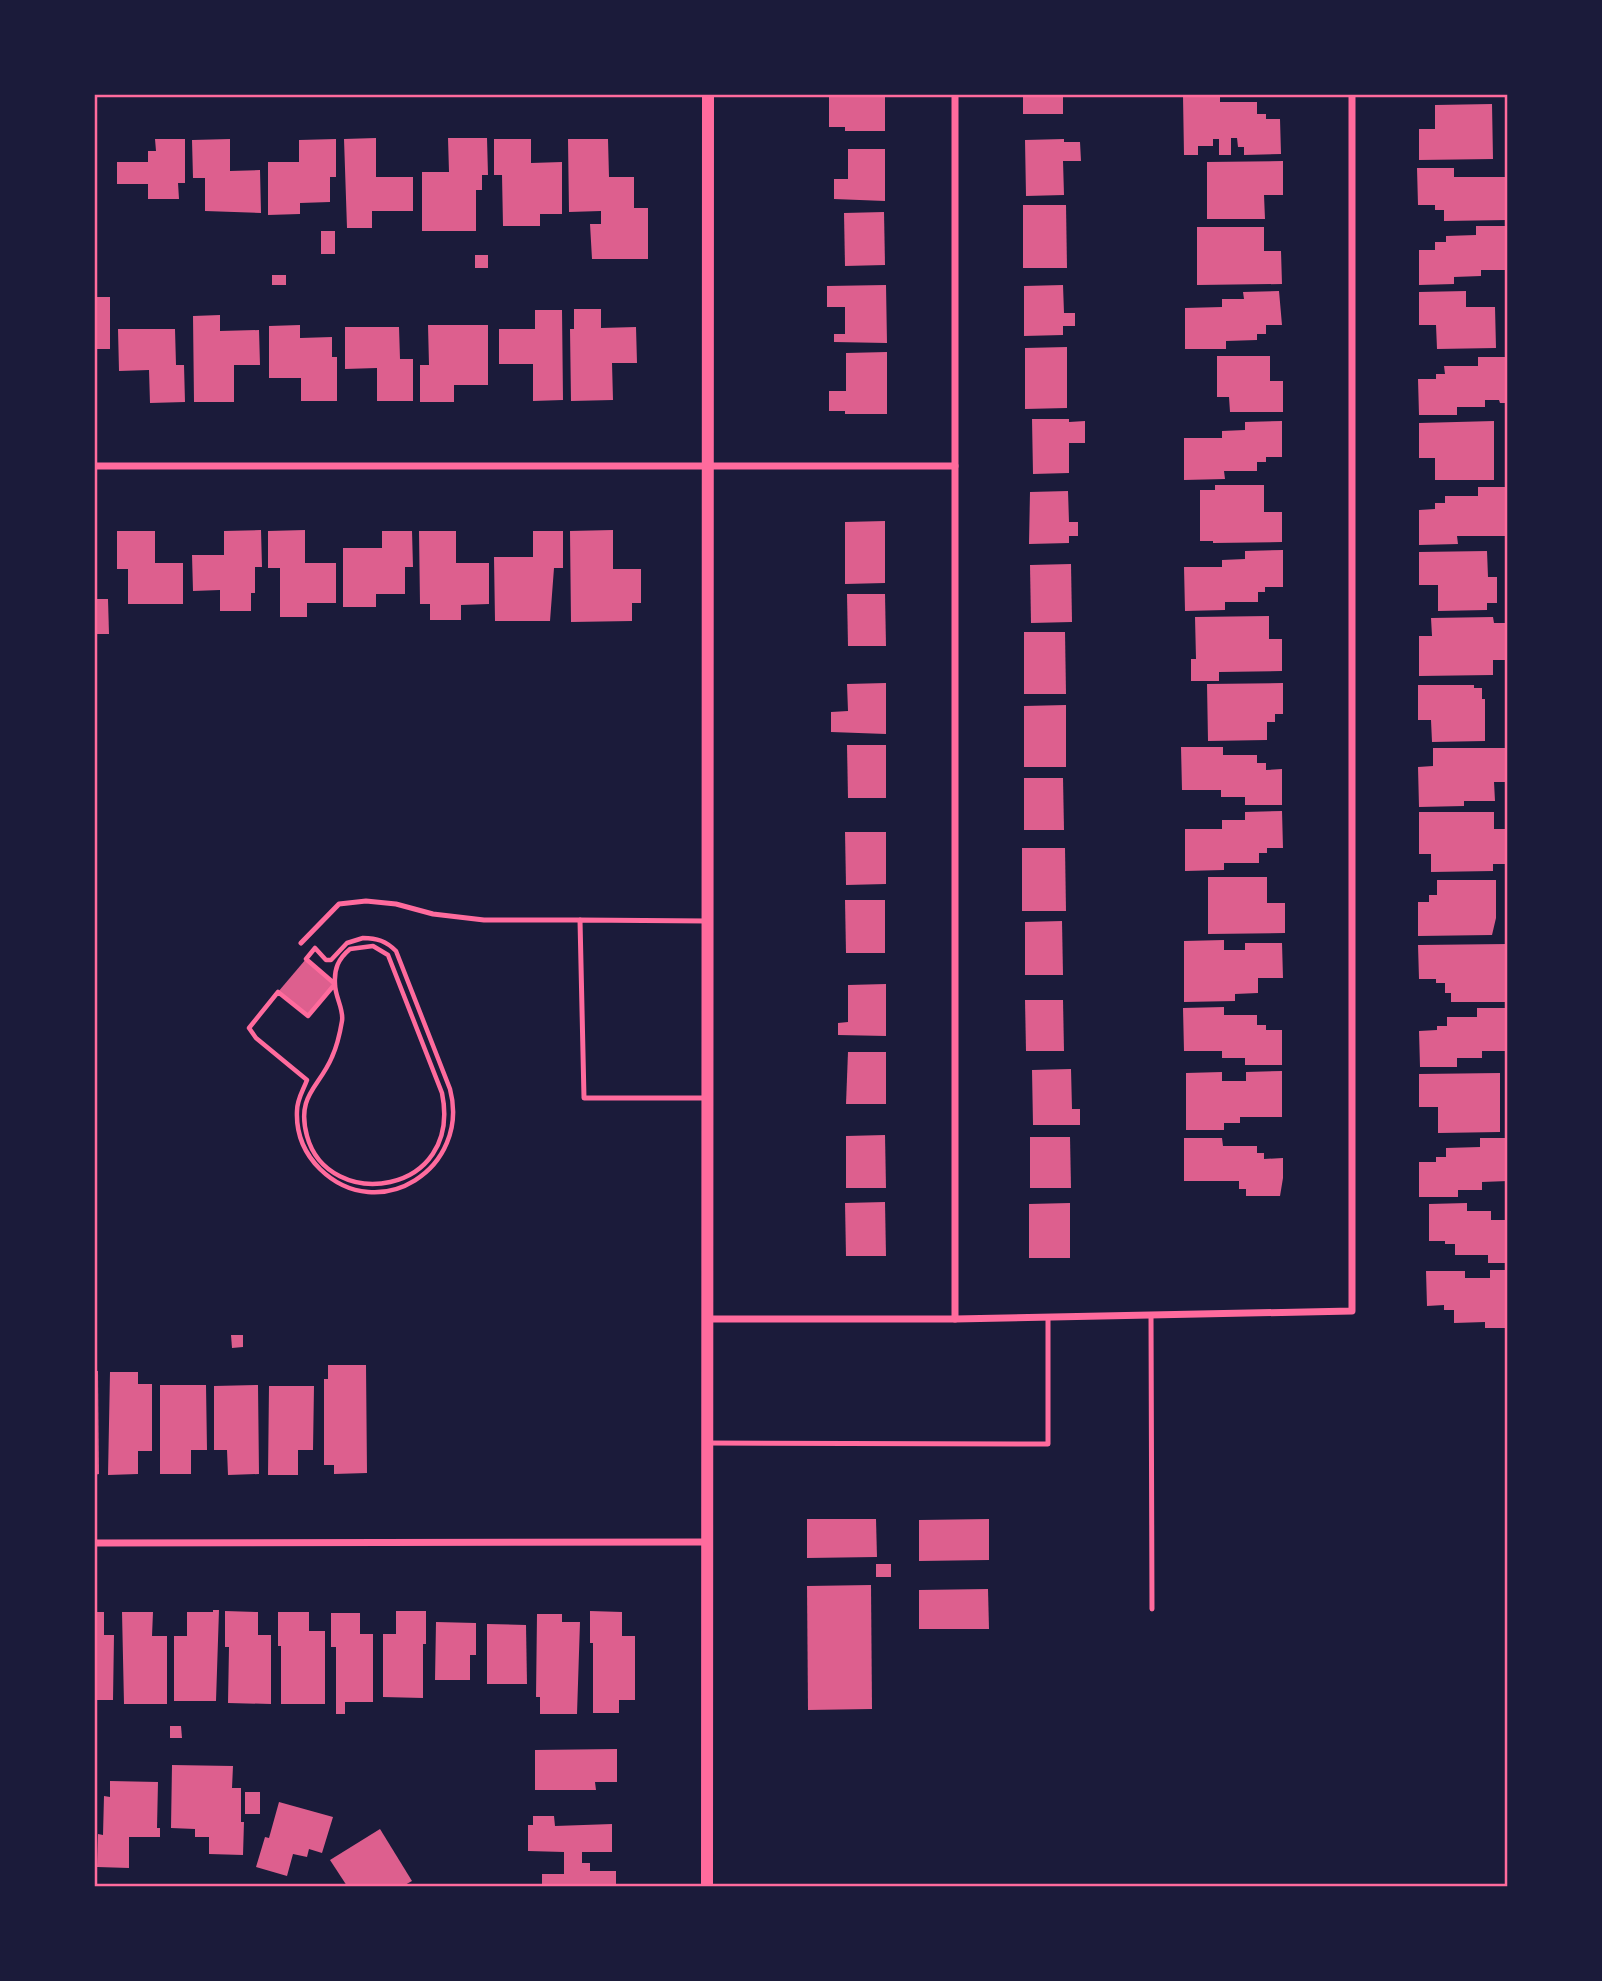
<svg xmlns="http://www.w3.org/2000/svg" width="1602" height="1981" viewBox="0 0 1602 1981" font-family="'Varela Round',sans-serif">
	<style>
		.building { fill: #dd5f8e }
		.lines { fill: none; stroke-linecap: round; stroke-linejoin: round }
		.path { stroke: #ff6b9d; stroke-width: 4.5 }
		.service { stroke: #ff6b9d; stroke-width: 5 }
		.minor { stroke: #ff6b9d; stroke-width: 7 }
		.tertiary { stroke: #ff6b9d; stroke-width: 12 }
		.neatline { fill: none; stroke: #ff6b9d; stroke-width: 2.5 }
	</style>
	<rect width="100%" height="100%" fill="#1b1b3a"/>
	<g class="building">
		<path d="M829 94H885V131H845V127H829Z"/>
		<rect x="1023" y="94" width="40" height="20"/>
		<path d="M1220 95V102H1257V114H1266V119H1280L1281 154 1244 155V147H1238L1237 138H1231V155H1219V139H1213V146H1198V155H1184L1183 96Z"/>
		<path d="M1492 104 1493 159 1419 160V129H1435V105Z"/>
		<path d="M376 138V177H413V211H372V228H347L344 139Z"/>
		<path d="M448 138H487L488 175H482V190H476V231H422V172H449Z"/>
		<path d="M155 139H185V183H178L179 199H148V184H117V162H148V151H156Z"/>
		<path d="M230 139V171L260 170 261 213 205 211V178H193L192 140Z"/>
		<path d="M336 139V177H330V202L300 203V214L268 215V162H299V140Z"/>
		<path d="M494 139H531V163L562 162V214H540V226H503L502 175H494Z"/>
		<path d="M568 139H608L609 177H634V208H648V259H592L590 224H601V211L569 212Z"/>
		<path d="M1064 139V142H1080L1081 161H1063L1064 195 1026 196 1025 140Z"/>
		<path d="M848 149H885V201L834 199V179H848Z"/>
		<path d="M1283 161V195H1264L1265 219H1207V162Z"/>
		<path d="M1417 168H1454V177H1508V220L1444 221V210H1435V205H1418Z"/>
		<path d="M1023 205H1066L1067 268H1023Z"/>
		<path d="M884 212 885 265 845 266 844 213Z"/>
		<path d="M1476 226H1508V270H1481V276L1454 277V284L1419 285V250H1435V242H1446V236L1476 235Z"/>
		<path d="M1197 227H1264V251H1281L1282 284 1197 285Z"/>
		<rect x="321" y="231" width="14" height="23"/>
		<rect x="475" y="255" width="13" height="13"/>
		<rect x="272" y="275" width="14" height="10"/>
		<path d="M886 285 887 343 834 342V334H845V307H827V286Z"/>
		<path d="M1063 285 1064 313H1075V326H1063V335L1024 336V286Z"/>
		<path d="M1279 291 1282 325H1266V334H1257V340L1226 341V349H1185V308L1222 307V299H1244L1243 292Z"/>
		<path d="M1466 291V307H1495L1496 348 1437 349 1436 325H1419V292Z"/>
		<rect x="94" y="297" width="16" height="52"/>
		<path d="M574 309H601V328L636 327 637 363H612L613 400 571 401 570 329H574Z"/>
		<path d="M535 310H562L563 400 533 401V364H499V329H535Z"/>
		<path d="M220 315V331L259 330 260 365H234V402H194L193 316Z"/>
		<path d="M300 325V338L332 337V357H337V401H301V378H269V326Z"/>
		<path d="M428 325H488V385H454V402H420V365H429Z"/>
		<path d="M345 327H399L400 359H413V401H377V368L345 369Z"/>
		<path d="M118 329H175L176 365H184L185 402 150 403 149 370 119 371Z"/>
		<path d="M1067 347V408L1025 409V348Z"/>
		<path d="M887 352V414H845V411H829V391H846V353Z"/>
		<path d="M1217 356H1270V381H1283V412H1230L1229 397H1217Z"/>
		<path d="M1478 357H1508L1506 403H1500L1499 400H1485V407H1457V415H1419L1418 379H1436V374H1445L1444 366H1478Z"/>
		<path d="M1032 419H1069V422L1085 421V443H1069V473L1033 474Z"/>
		<path d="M1282 421V457H1266V462H1257V471H1224L1225 479 1184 480V438H1222V431L1245 430V422Z"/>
		<path d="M1494 421V480H1435V458H1419V423Z"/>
		<path d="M1215 485H1264V512H1282V542L1213 543V541H1200V490H1215Z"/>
		<path d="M1478 487H1508V536H1457L1458 544 1419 545V510L1435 509V503H1445V496H1478Z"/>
		<path d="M1068 491 1069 522H1078V536H1069V543L1029 544 1030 492Z"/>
		<path d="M885 521V583L845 584V522Z"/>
		<path d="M261 530 262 567H255V593H251V611H220V590L193 591 192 555H224V531Z"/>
		<path d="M305 530V563H336V603H307V617H280V568H268V531Z"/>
		<path d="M613 530V569H641V603H632V621L571 622 570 531Z"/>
		<path d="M117 531H155V563H183V604H128V569H117Z"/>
		<path d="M382 531H412L413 567H405V594H376V607H343V548H382Z"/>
		<path d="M419 531H456V563H489V604L461 605V620H430V604H420Z"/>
		<path d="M533 531H563V568H554L550 621H495L494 557H533Z"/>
		<path d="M1283 550V587H1265V592H1258V602H1225V610L1185 611 1184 567H1222V560L1245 559V551Z"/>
		<path d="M1487 551 1488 577H1497V603H1487V610L1438 611V585H1419V552Z"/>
		<path d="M1071 564 1072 622 1031 623 1030 565Z"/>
		<path d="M847 594H885L886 646H848Z"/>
		<path d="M94 599H108L109 634H94Z"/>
		<path d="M1269 616V639H1282V671L1219 672V681H1191V659H1196L1195 617Z"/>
		<path d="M1493 617 1494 623H1505V660H1493V675L1419 676V636H1432L1431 618Z"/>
		<path d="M1024 632H1065L1066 694H1024Z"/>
		<path d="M886 683V734L831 732V712L848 711 847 684Z"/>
		<path d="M1283 683V714H1275V722H1267V740L1208 741 1207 684Z"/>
		<path d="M1418 685H1474V688H1482V699H1485V741L1432 742 1431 720H1418Z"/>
		<path d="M1066 705V767H1024V706Z"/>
		<path d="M847 745H886V798H848Z"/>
		<path d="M1181 747H1223V755H1257V763H1266V770L1282 769V805H1245V797H1221V790H1182Z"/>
		<path d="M1433 748H1508V782H1494L1495 801H1464V806L1419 807 1418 767 1433 766Z"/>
		<path d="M1024 778H1063L1064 830H1024Z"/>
		<path d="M1282 811 1283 848H1267V853H1259V863H1224V870L1185 871V829H1222V820H1245V812Z"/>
		<path d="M1419 812H1494V829H1506V864H1493V871L1431 872V854H1419Z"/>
		<path d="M845 832H886V884L846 885Z"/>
		<path d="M1022 848H1065L1066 911H1022Z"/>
		<path d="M1208 877H1267V903H1285V933L1208 934Z"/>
		<path d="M1437 880H1496V918L1492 935 1418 936V902H1429V895H1437Z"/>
		<path d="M845 900H885V953H846Z"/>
		<path d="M1062 921 1063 975H1025V922Z"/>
		<path d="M1224 940V950H1245V943H1282L1283 978H1258V993L1235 994V1001L1184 1002V941Z"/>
		<path d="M1508 944V1002H1451V993H1445V983H1436V979H1419L1418 945Z"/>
		<path d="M306 959 335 984 308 1016 278 992Z"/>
		<path d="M886 984V1036L838 1035V1023L848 1022V985Z"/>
		<path d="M1025 1000H1063L1064 1051H1026Z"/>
		<path d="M1224 1007V1015H1257V1025H1266V1030H1282V1065H1245V1058H1222V1051H1184L1183 1008Z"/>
		<path d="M1477 1008H1508V1051H1482V1058H1457V1067H1420L1419 1031 1437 1030V1026H1447V1017H1477Z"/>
		<path d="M848 1052H886V1104H846Z"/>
		<path d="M1071 1069 1072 1109H1080V1125H1033L1032 1070Z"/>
		<path d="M1282 1071V1117H1240V1123H1224V1130H1186V1073L1222 1072V1081H1246V1072Z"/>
		<path d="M1500 1073V1132L1438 1133V1107H1419V1074Z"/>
		<path d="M885 1135 886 1188H846V1136Z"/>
		<path d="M1030 1137H1070L1071 1188H1030Z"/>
		<path d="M1184 1138H1222L1223 1146H1257V1153H1264V1159L1283 1158V1178L1280 1196H1246V1189H1239V1181H1184Z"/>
		<path d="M1480 1138H1508V1181L1482 1182V1190H1458V1197H1419V1162H1436V1157H1446V1148L1480 1147Z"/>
		<path d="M885 1202 886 1256H846L845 1203Z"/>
		<path d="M1070 1203V1258H1029V1204Z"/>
		<path d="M1467 1203V1211H1491V1220H1508V1263H1488V1255H1455V1244H1445V1241H1429V1204Z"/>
		<path d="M1490 1270H1508V1328H1485V1322L1454 1323V1310H1444V1305L1427 1306 1426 1271H1465V1278H1490Z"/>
		<path d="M231 1335H243V1347L232 1348Z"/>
		<path d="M328 1365H366L367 1473 334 1474V1465H324V1379H328Z"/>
		<path d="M94 1371H98L99 1474 94 1475Z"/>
		<path d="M110 1372H138V1384H152V1451H138V1474L108 1475Z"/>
		<path d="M160 1385H206L207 1450H191V1474H160Z"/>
		<path d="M258 1385 259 1474 228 1475 227 1450H214V1386Z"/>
		<path d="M269 1386H314L313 1450H298V1475H268Z"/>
		<path d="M807 1519H876L877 1557 807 1558Z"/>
		<path d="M989 1519V1560L919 1561V1520Z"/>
		<rect x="876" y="1564" width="15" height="13"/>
		<path d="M871 1585 872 1709 808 1710 807 1586Z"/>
		<path d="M988 1589 989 1629H919V1590Z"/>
		<path d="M213 1610H219L216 1701H174V1636H187V1612H213Z"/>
		<path d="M225 1611 258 1612V1635H271V1704L228 1703 229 1647H225Z"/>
		<path d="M396 1611H426V1644H423V1698L383 1697V1634H396Z"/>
		<path d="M590 1611 622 1612V1636H635V1700H619V1713H593V1643H590Z"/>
		<path d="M94 1612H104V1635H114L113 1700H94Z"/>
		<path d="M122 1612H153L152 1636H167V1704H124Z"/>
		<path d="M278 1612H309V1631H325V1704H281V1646H278Z"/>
		<path d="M331 1613H360V1634H373V1702H345V1714H336V1647H331Z"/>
		<path d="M537 1614H562V1622H580L577 1714H540V1697H536Z"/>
		<path d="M436 1622 476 1623V1655H470V1680H435Z"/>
		<path d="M487 1624 526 1625 527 1684H487Z"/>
		<path d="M170 1726H181L182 1738H170Z"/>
		<path d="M617 1749V1782H595L596 1790H535V1750Z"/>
		<path d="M172 1765 233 1766 232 1788H241V1822H244L243 1855 209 1854V1837H195V1829L171 1828Z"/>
		<path d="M110 1781 158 1782 157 1828H160V1837H129V1868L97 1867 98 1834 103 1835 104 1796 110 1797Z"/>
		<rect x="245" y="1792" width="15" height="22"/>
		<path d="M279 1802 333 1817 322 1853 309 1849 307 1857 293 1854 287 1876 256 1867 265 1837 269 1838Z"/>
		<path d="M533 1816H554L555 1826 612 1824V1852H582V1863H590V1871H616V1886H542V1874H564V1852L528 1851V1825H533Z"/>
		<path d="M380 1829 412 1881 403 1886H347L330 1860Z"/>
	</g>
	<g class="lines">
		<path class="path" d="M363 938C377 938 386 941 396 951L450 1089C471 1168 379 1227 320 1169 304 1153 296 1133 297 1111 297 1099 303 1091 307 1080L256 1038 249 1028 278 992 308 1016 335 984C335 997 344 1009 342 1021 340 1033 337 1046 332 1057 319 1088 296 1095 307 1136 328 1213 463 1196 442 1093L388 955 373 946 350 949C338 959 334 969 335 984L306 959 315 948 326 960H331L347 943Z"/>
		<g class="service">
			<path d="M301 943 339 904 366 901 396 904 433 914 484 920H580"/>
			<path d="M707 1098H584L580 920 707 921"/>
			<path d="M1151 1315 1152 1609"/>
			<path d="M707 1443 1048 1444V1317"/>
		</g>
		<g class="minor">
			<path d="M94 466H955"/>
			<path d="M707 1319H955L1352 1311V94"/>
			<path d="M955 1319V94"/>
			<path d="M94 1543 707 1542"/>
		</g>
		<path class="tertiary" d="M707 1886 708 94"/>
	</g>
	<rect width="1602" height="1981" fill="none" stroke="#1b1b3a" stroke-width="192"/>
	<rect x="96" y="96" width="1410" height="1789" class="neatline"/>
</svg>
